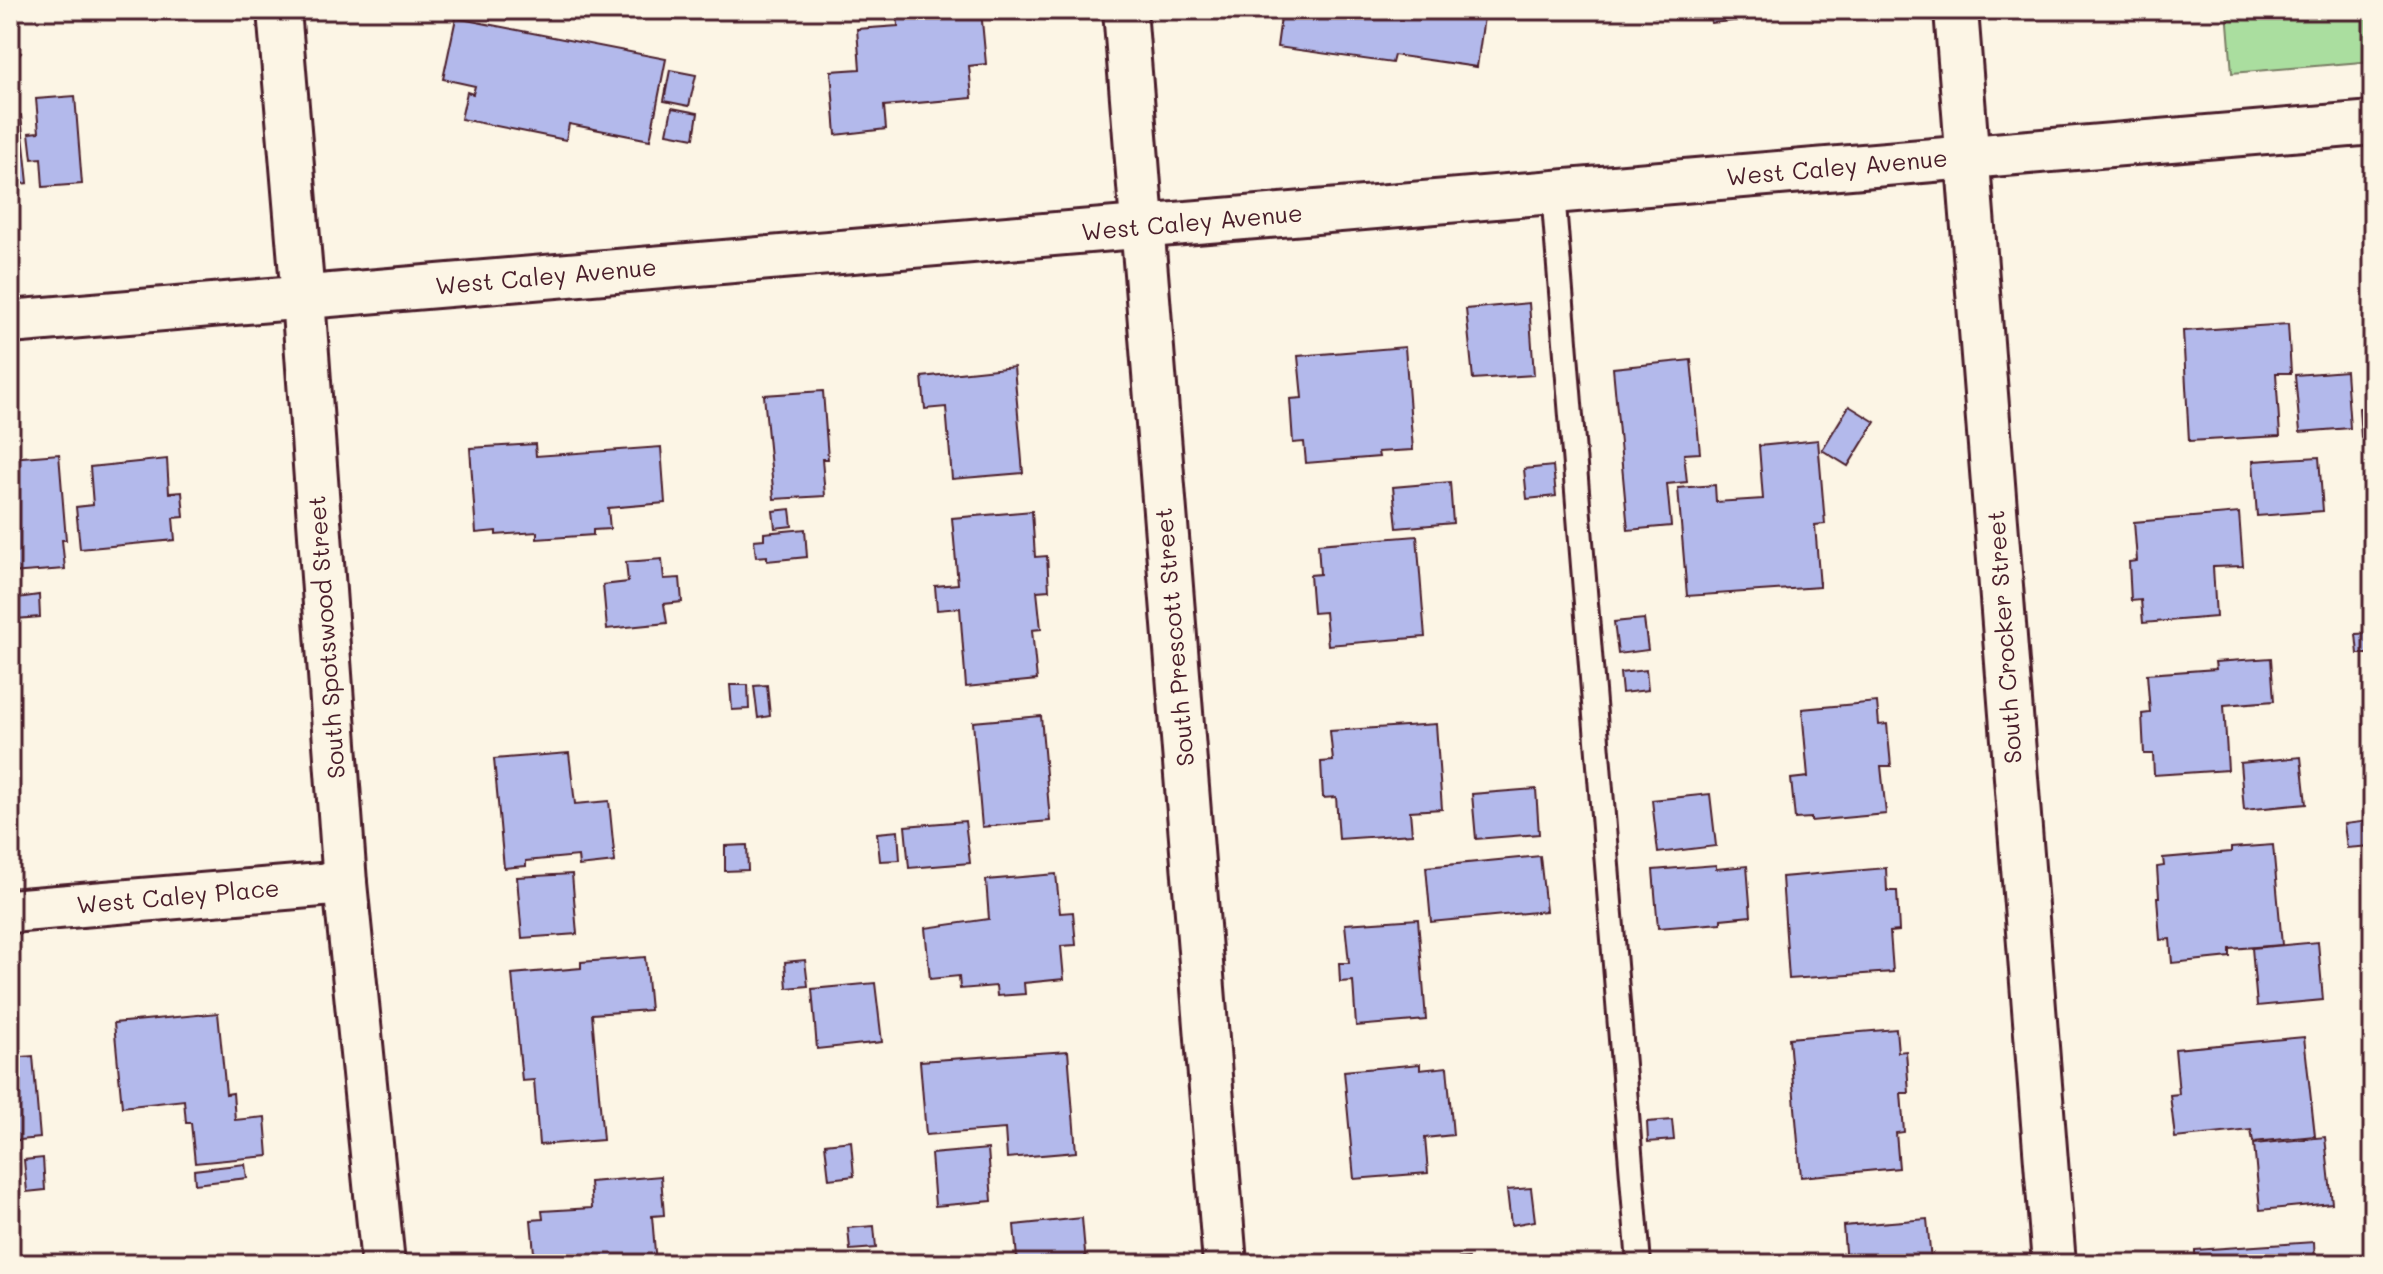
<svg xmlns="http://www.w3.org/2000/svg" width="2383" height="1274" viewBox="0 0 2383 1274" font-family="Mali,sans-serif">
	<style>
		.green { fill: #aade9f; stroke: #7a7e65; stroke-width: 2 }
		.building { fill: #b3b9eb; stroke: #4a1f2b; stroke-width: 2 }
		.lines { fill: none; stroke-linecap: round; stroke-linejoin: round }
		.lane-casing { stroke: #4a1f2b; stroke-width: 28 }
		.street-casing { stroke: #4a1f2b; stroke-width: 48 }
		.lane { stroke: #fcf5e5; stroke-width: 22 }
		.street { stroke: #fcf5e5; stroke-width: 42 }
		.labels { text-anchor: middle; stroke-width: 6; stroke-linejoin: round; paint-order: stroke }
		.street-label { font-size: 24px; fill: #4a1f2b; stroke: #fcf5e5 }
	</style>
	<rect width="100%" height="100%" fill="#fcf5e5"/>
	<filter id="ink" filterUnits="userSpaceOnUse"><feTurbulence type="fractalNoise" baseFrequency=".0125" numOctaves="2"/><feDisplacementMap in="SourceGraphic" scale="16" xChannelSelector="R" yChannelSelector="G"/><feConvolveMatrix kernelMatrix="1 2 1 2 8 2 1 2 1" color-interpolation-filters="sRGB"/></filter>
	<g filter="url(#ink)">
		<path class="green" d="M2227 10H2373V61L2232 73Z"/>
		<g class="building">
			<path d="M897 10H981L986 64 969 66 972 98 884 106 886 129 836 135 831 71 860 69 857 29 898 26Z"/>
			<path d="M1282 10H1485L1477 67 1394 55 1392 63 1277 47Z"/>
			<path d="M1655 10H1742L1743 20 1711 23 1710 11 1655 16Z"/>
			<path d="M456 18 666 59 650 140 569 124 566 140 461 119 467 92 473 94 475 86 443 79Z"/>
			<path d="M10 44 21 53 10 67Z"/>
			<path d="M670 70 696 75 689 106 664 101Z"/>
			<path d="M75 96 82 184 43 187 41 158 32 159 29 133 39 132 36 99Z"/>
			<path d="M672 108 698 113 694 138 667 133Z"/>
			<path d="M21 115 28 183 10 185V116Z"/>
			<path d="M1529 303 1534 375 1473 379 1466 309Z"/>
			<path d="M2288 324 2291 373H2276L2280 436 2189 441 2183 331Z"/>
			<path d="M1405 347 1413 450 1378 452 1379 457 1306 463 1304 442 1293 443 1290 399 1302 398 1298 356Z"/>
			<path d="M1691 360 1700 453 1684 454 1687 482 1667 484 1671 526 1628 530 1613 368Z"/>
			<path d="M1014 367 1023 473 952 479 946 407 925 409 922 377Z"/>
			<path d="M2346 371 2350 428 2300 432 2295 375Z"/>
			<path d="M823 391 828 459H822L825 496 774 499 764 395Z"/>
			<path d="M1849 406 1875 422 1848 466 1822 450Z"/>
			<path d="M2373 406V437L2361 438 2359 408Z"/>
			<path d="M1818 440 1825 524 1815 525 1820 587 1687 596 1678 488 1715 485 1716 502 1763 499 1759 446Z"/>
			<path d="M535 444 536 456 661 447 665 503 608 508 610 529 593 530V535L537 539V532L496 535V531L476 533 470 448Z"/>
			<path d="M59 454 66 540H62L65 569 10 573V458Z"/>
			<path d="M2319 457 2323 511 2257 516 2253 461Z"/>
			<path d="M167 459 169 493 182 492 184 517 173 518 175 540 80 549 76 507 93 505 90 467Z"/>
			<path d="M1553 466 1556 496 1527 499 1524 469Z"/>
			<path d="M1450 482 1453 523 1397 528 1393 487Z"/>
			<path d="M790 509 792 526 775 528 773 511Z"/>
			<path d="M1032 511 1035 557 1047 556 1049 590 1037 591 1041 629 1032 630 1037 680 966 687 960 608 937 610 935 586 958 584 952 518Z"/>
			<path d="M2239 513 2243 566 2213 567 2216 617 2143 623 2141 600 2131 601 2129 562 2137 561 2134 522Z"/>
			<path d="M805 529 807 557 767 561V556L756 557 754 540 764 539V533Z"/>
			<path d="M1417 536 1425 637 1328 645 1325 612 1313 613 1310 575 1320 574 1318 544Z"/>
			<path d="M662 559 664 579 680 578 682 602 664 604 667 623 607 629 603 585 628 582 626 562Z"/>
			<path d="M39 595 40 617 16 619 17 623H10V599Z"/>
			<path d="M1644 619 1648 650 1618 654 1614 622Z"/>
			<path d="M2373 633V654H2358L2356 634Z"/>
			<path d="M2271 658 2274 701 2224 705 2228 770 2154 775 2153 754H2144L2142 714 2150 713 2147 674 2216 669 2215 662Z"/>
			<path d="M1646 670 1648 690 1622 693 1620 673Z"/>
			<path d="M730 685H748L749 709 732 710Z"/>
			<path d="M767 685 770 716 758 718 754 686Z"/>
			<path d="M1877 702 1879 725 1887 724 1891 766H1881L1886 814 1811 821V818L1795 819 1791 779 1808 777 1802 709Z"/>
			<path d="M1041 716 1050 821 982 827 973 722Z"/>
			<path d="M1436 724 1442 809 1410 811 1412 834 1339 839 1336 797 1323 798 1321 762 1333 761 1330 731Z"/>
			<path d="M569 753 575 804 609 801 615 862 579 866 578 856 526 861V866L504 868 494 759Z"/>
			<path d="M2301 757 2306 804 2244 810 2240 763Z"/>
			<path d="M1536 789 1539 834 1476 839 1472 794Z"/>
			<path d="M1710 794 1716 846 1658 853 1652 800Z"/>
			<path d="M965 821 970 863 909 868 905 826Z"/>
			<path d="M2369 821 2371 846 2347 848 2344 824Z"/>
			<path d="M898 831 900 860 880 861 877 833Z"/>
			<path d="M747 845 748 870 725 871V846Z"/>
			<path d="M2273 845 2282 945 2230 949V957L2172 963 2170 939 2160 940 2157 897H2159L2157 867 2164 866 2163 858 2231 852V848Z"/>
			<path d="M1540 856 1546 911 1431 922 1426 867Z"/>
			<path d="M1716 865V869L1747 866 1751 916 1721 919V923L1658 928 1653 870Z"/>
			<path d="M1886 868 1887 891H1897L1899 931 1890 932 1893 972 1789 979 1782 877Z"/>
			<path d="M572 874 577 934 522 938 517 877Z"/>
			<path d="M1056 874 1060 913 1073 912 1076 945 1061 946 1064 979 1024 983 1025 994 997 996 996 986 960 989 959 976 930 979 925 928 989 919 986 880Z"/>
			<path d="M1418 919 1426 1020 1356 1026 1353 981 1340 982 1339 963H1349L1345 924Z"/>
			<path d="M2318 942 2323 1000 2257 1006 2252 948Z"/>
			<path d="M645 957 650 1010 592 1014 603 1140 539 1145 534 1080 522 1081 512 974 581 968V962Z"/>
			<path d="M805 960 808 986 787 988 785 962Z"/>
			<path d="M875 983 882 1042 817 1049 812 989Z"/>
			<path d="M218 1013 226 1094 233 1093 235 1120 265 1117 268 1156 195 1163 191 1123H186L184 1100 122 1107 114 1023Z"/>
			<path d="M1896 1029 1898 1052 1906 1051 1909 1093H1901L1904 1132 1896 1133 1899 1168 1801 1177 1789 1038Z"/>
			<path d="M2304 1037 2315 1136 2253 1142 2251 1130 2175 1138 2170 1095 2179 1094 2175 1049Z"/>
			<path d="M1068 1051 1076 1152 1007 1158 1005 1129 926 1135 920 1061Z"/>
			<path d="M33 1056 40 1138 10 1141V1058Z"/>
			<path d="M1420 1064V1070L1447 1067 1453 1135 1425 1138 1428 1173 1354 1179 1344 1071Z"/>
			<path d="M1672 1120 1674 1140 1648 1142 1647 1122Z"/>
			<path d="M2325 1137 2332 1203 2260 1210 2254 1144Z"/>
			<path d="M851 1141 854 1176 829 1179 825 1144Z"/>
			<path d="M988 1149 992 1201 935 1206 931 1154Z"/>
			<path d="M43 1158 45 1190 27 1192 24 1160Z"/>
			<path d="M245 1164 247 1178 195 1184 194 1170Z"/>
			<path d="M661 1176 664 1215 652 1216 656 1264H535L531 1220 543 1219 542 1211 592 1208 590 1182Z"/>
			<path d="M1531 1188 1535 1221 1511 1225 1507 1190Z"/>
			<path d="M1082 1218 1086 1264H984L983 1261 1017 1258 1014 1225Z"/>
			<path d="M1927 1219 1931 1261H1922V1264H1846L1843 1226Z"/>
			<path d="M874 1226 876 1248 850 1250 848 1228Z"/>
			<path d="M2314 1242 2315 1264H2195V1250Z"/>
			<path d="M1468 1258V1264H1388Z"/>
		</g>
		<g class="lines">
			<defs>
				<path id="lane" d="M1553 192 1639 1264"/>
				<g id="street">
					<path d="M279 10 303 298 345 883 383 1264"/>
					<path d="M1125 10 1225 1264"/>
					<path d="M1956 10 2054 1264"/>
					<path d="M10 322 2373 123"/>
					<path d="M10 911 345 883"/>
				</g>
			</defs>
			<use href="#lane" class="lane-casing"/>
			<use href="#street" class="street-casing"/>
			<use href="#lane" class="lane"/>
			<use href="#street" class="street"/>
		</g>
	</g>
	<g class="labels">
		<g class="street-label">
			<text transform="translate(1837 168) rotate(-5)" y="8">West Caley Avenue</text>
			<text transform="translate(1192 223) rotate(-5)" y="8">West Caley Avenue</text>
			<text transform="translate(546 277) rotate(-5)" y="8">West Caley Avenue</text>
			<text transform="translate(327 637) rotate(-94)" y="8">South Spotswood Street</text>
			<text transform="translate(1175 637) rotate(-95)" y="8">South Prescott Street</text>
			<text transform="translate(2005 637) rotate(-94)" y="8">South Crocker Street</text>
			<text transform="translate(178 897) rotate(-5)" y="8">West Caley Place</text>
		</g>
	</g>
	<rect width="2383" height="1274" fill="none" stroke="#fcf5e5" stroke-width="40"/>
	<rect x="20" y="20" width="2343" height="1234" fill="none" stroke="#4a1f2b" stroke-width="3" filter="url(#ink)"/>
</svg>
